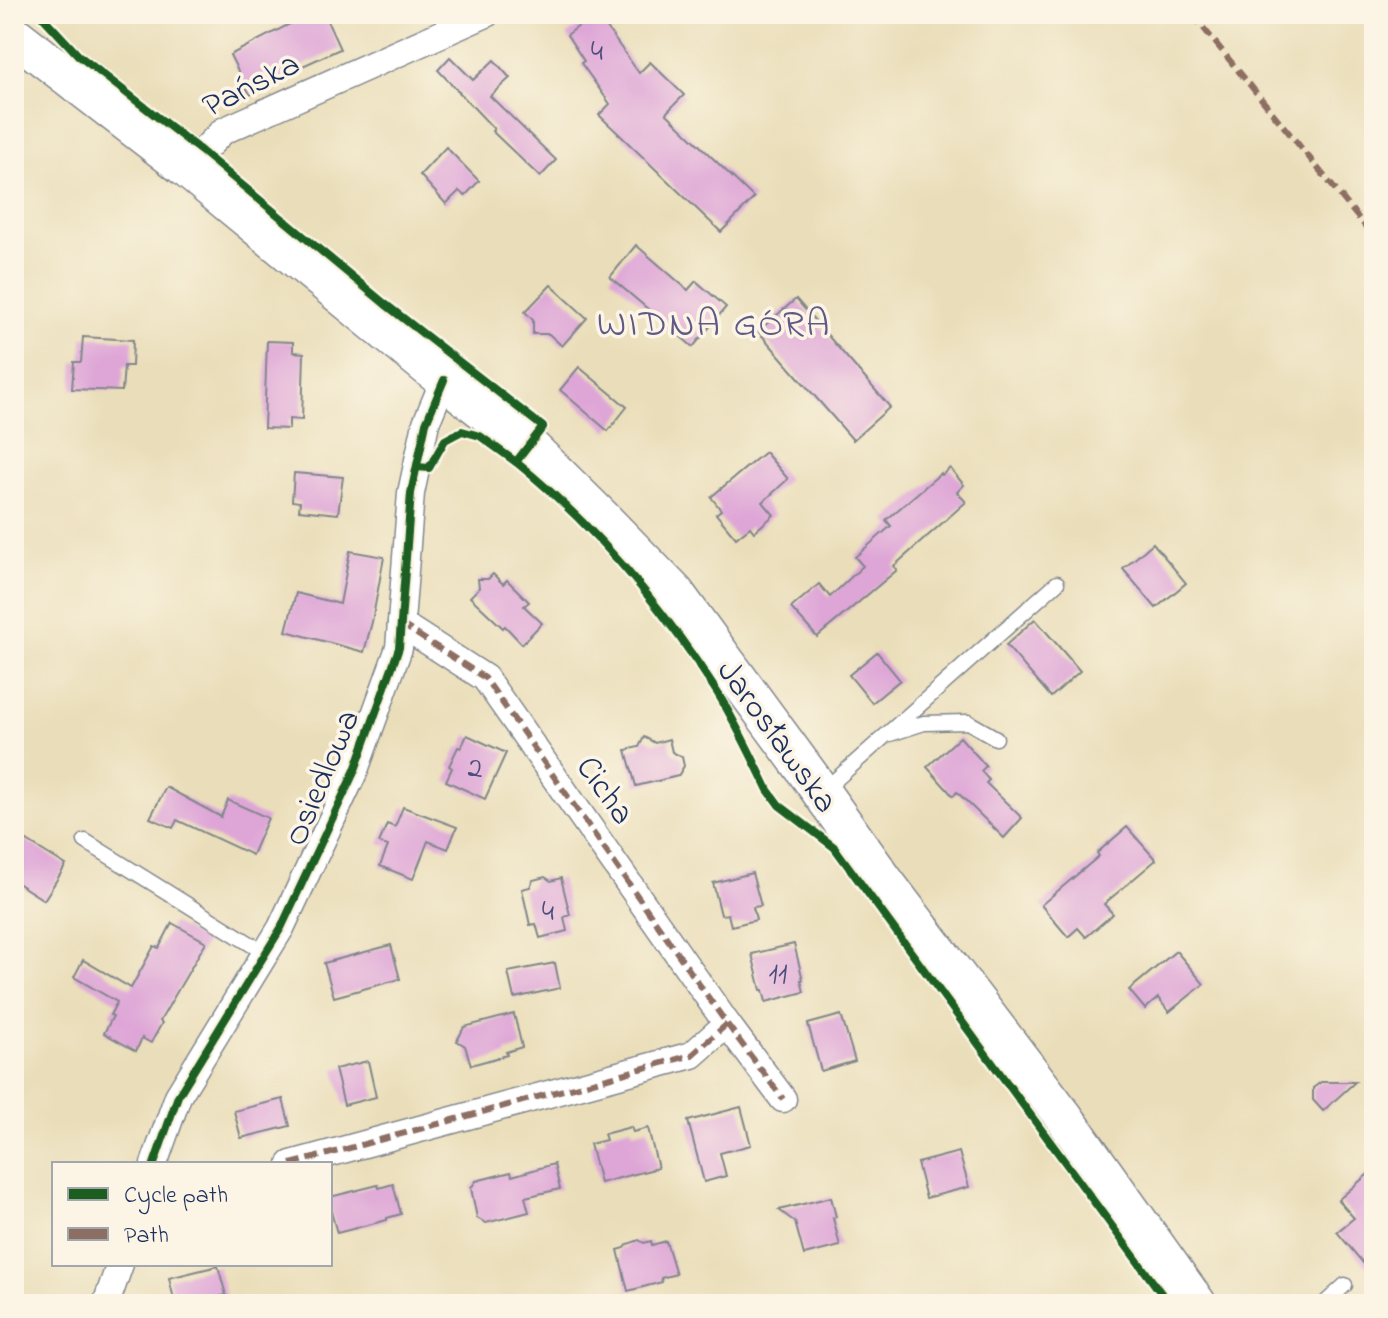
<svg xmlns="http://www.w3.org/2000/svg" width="1388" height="1318" viewBox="0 0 1388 1318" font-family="'Indie Flower',sans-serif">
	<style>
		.building { fill: #dea6d7 }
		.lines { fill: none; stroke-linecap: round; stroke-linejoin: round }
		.service-casing { stroke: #82868c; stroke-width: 17 }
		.minor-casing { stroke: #82868c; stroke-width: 29 }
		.secondary-casing { stroke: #82868c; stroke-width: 41 }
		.service { stroke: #fff; stroke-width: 14 }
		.minor { stroke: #fff; stroke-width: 26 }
		.secondary { stroke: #fff; stroke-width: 38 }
		.quiet { stroke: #8d6e63; stroke-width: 6; stroke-dasharray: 12 6; stroke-linecap: butt }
		.cycleway-casing { stroke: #fcf5e5; stroke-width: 13 }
		.cycleway { stroke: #1b5e20; stroke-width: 8 }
		.labels { text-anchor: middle; stroke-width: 7; stroke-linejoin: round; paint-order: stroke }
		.number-label { font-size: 30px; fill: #4c4d7c }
		.street-label { font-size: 34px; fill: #1b2f5e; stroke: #fcf5e5 }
		.quarter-label { font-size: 38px; letter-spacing: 2px; fill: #5f5988; stroke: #fcf5e5 }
	</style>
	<rect width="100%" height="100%" fill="#fcf5e5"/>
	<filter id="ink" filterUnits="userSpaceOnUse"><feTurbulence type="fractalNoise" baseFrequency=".0125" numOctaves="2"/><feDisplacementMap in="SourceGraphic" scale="16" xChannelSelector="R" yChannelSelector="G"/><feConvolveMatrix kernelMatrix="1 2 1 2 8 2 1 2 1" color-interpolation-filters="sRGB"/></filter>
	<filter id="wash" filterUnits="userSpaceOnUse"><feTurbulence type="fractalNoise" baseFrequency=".006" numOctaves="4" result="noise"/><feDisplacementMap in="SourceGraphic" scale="32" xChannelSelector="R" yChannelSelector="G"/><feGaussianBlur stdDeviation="1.8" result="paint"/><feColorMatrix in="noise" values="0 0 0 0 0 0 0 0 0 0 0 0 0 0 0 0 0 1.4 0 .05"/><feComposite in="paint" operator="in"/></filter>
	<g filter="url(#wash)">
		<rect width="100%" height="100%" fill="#eadeba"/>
		<g id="blocks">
			<g class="building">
				<path d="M309 14H324L340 49 285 74 286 76 250 95 230 55Z"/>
				<path d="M599 17 639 73 650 62 684 95 666 113 754 198 721 232 599 115 610 104 581 63 584 61 567 35 583 23 585 26Z"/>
				<path d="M450 57 473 80 494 60 510 78 490 96 556 160 540 177 492 131 494 129 438 70Z"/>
				<path d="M446 147 479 181 465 196 459 191 446 204 420 175Z"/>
				<path d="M636 245 688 290 696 281 726 307 693 347 610 277Z"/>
				<path d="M551 285 587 318 562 346 549 334H533V320L525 312Z"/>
				<path d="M796 299 890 407 853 440 758 331Z"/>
				<path d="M83 337 133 340 132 366H124L122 391 72 389 74 362H81Z"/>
				<path d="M267 341 293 342V352L304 353 302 420 289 419V429L264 428Z"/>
				<path d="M579 367 627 407 608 431 560 390Z"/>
				<path d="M765 452 788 479 763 502 774 515 754 532 750 527 736 538 716 514 721 510 711 497Z"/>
				<path d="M950 468 964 485 957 492 966 502 894 566 897 570 817 637 791 608 819 584 830 597 863 566 855 557 891 526 886 520 941 473 942 475Z"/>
				<path d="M294 473 343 477 338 514 299 510 300 502 292 501Z"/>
				<path d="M1153 543 1186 583 1156 608 1123 569Z"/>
				<path d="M350 551 384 557 372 622 364 652 286 631 296 593 340 604Z"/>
				<path d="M493 574 503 584 507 580 529 602 524 606 542 623 522 644 505 626 503 628 470 597 479 588 478 579H488Z"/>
				<path d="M1035 619 1080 671 1051 697 1006 645Z"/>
				<path d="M877 652 900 680 872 703 849 675Z"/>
				<path d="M467 735 506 753 485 799 446 781 452 768 449 766 458 747 461 748Z"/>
				<path d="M644 737 655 743 669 739 672 752 682 757 684 766 678 776 636 786 626 750 639 747Z"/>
				<path d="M960 737 986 766 981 771 989 780 986 783 1022 818 1004 838 957 792 953 796 927 767Z"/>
				<path d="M166 787 221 817 228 800 268 818 252 855 177 820 173 828 150 818Z"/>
				<path d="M403 807 457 827 448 849 428 841 413 879 380 866 388 846 379 843 387 824 395 827Z"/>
				<path d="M1127 827 1156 860 1104 904 1113 914 1086 937 1078 928 1068 937 1041 905 1099 856 1097 853Z"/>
				<path d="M14 833 66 865 44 900 14 881Z"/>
				<path d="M752 873 761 906 753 907 756 920 731 926 728 914 721 915 713 883Z"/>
				<path d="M545 877 551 881 561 878 570 915 564 917 567 931 540 938 536 924 530 925 522 889 530 887 533 880Z"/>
				<path d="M172 923 206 942 160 1021 162 1023 151 1043 142 1038 136 1051 104 1033 113 1016 110 1015 117 1002 74 977 83 960 131 988 154 946 159 948Z"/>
				<path d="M794 944 803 980H801L804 992 766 1002 763 990H761L752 954Z"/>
				<path d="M391 945 400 979 334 997 324 963Z"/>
				<path d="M1176 951 1204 984 1169 1012 1158 998 1145 1009 1129 990Z"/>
				<path d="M555 963 560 988 514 998 508 972Z"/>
				<path d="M514 1014 522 1047 506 1052 507 1055 471 1065 465 1046 457 1041 464 1027Z"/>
				<path d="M841 1015 855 1061 821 1071 808 1024Z"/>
				<path d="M368 1061 376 1097 344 1105 335 1069Z"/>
				<path d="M1321 1082H1355L1323 1111 1313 1100V1088Z"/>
				<path d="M283 1099 290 1126 241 1138 234 1111Z"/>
				<path d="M741 1107 751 1145 720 1153 726 1176 704 1182 688 1121Z"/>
				<path d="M631 1127 633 1132 648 1128 658 1168 600 1183 590 1144 606 1140 604 1134Z"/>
				<path d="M959 1152 969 1187 926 1198 917 1163Z"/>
				<path d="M554 1164 560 1189 525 1197 529 1212 486 1223 477 1218 471 1188 476 1181 511 1172 512 1176Z"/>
				<path d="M1374 1169V1276L1337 1232 1354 1218 1338 1200Z"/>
				<path d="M393 1184 401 1214 387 1218V1220L337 1233 330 1208V1197L378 1185 379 1188Z"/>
				<path d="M831 1197 836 1217 833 1218 840 1246 804 1255 795 1222 779 1210Z"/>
				<path d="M639 1240 644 1243 651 1241 652 1245 666 1241 676 1274 661 1278 662 1282 628 1291 618 1250 625 1248 628 1244Z"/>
				<path d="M218 1266 226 1295 214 1298 216 1304H175L169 1278Z"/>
			</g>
		</g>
	</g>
	<g filter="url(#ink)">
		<use href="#blocks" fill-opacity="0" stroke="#82868c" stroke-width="2"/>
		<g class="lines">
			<defs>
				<g id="service">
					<path d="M890 734 924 723 968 722 996 738"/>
					<path d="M822 792 1057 583"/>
					<path d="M85 841 265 953"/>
					<path d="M1324 1304 1345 1285"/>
				</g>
				<g id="minor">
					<path d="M186 168 223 131 486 14"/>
					<path d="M401 624 485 678 727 1024 783 1099"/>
					<path d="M154 1164 178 1096 281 928 355 770 399 648 411 493 426 423 444 380"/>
					<path d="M291 1164 692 1055 727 1024"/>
					<path d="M106 1304 120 1264"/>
				</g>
				<path id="secondary" d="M14 35 186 168 444 380 528 445 602 518 675 593 811 778 885 882 1064 1117 1197 1304"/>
			</defs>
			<use href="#service" class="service-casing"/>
			<use href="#minor" class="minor-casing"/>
			<use href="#secondary" class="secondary-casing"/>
			<use href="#service" class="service"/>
			<use href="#minor" class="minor"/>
			<use href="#secondary" class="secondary"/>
			<g class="quiet">
				<path d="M1192 14 1374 237"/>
				<path d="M401 624 485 678 727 1024 783 1099"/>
				<path d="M291 1164 692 1055 727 1024"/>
			</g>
			<defs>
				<g id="cycleway">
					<path d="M40 14 78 55 201 151 385 304 543 427 516 462C595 526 662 606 717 692 736 723 752 757 768 790L779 805 834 847 1169 1304"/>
					<path d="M417 467 429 468 445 440 462 431 480 436 516 462"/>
					<path d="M154 1164 178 1096 281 928 355 770 399 648 411 493 426 423 444 380"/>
				</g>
			</defs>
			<use href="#cycleway" class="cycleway-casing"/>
			<use href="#cycleway" class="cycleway"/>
		</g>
	</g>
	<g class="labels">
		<g class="number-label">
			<text x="597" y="60">4</text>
			<text x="475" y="777">2</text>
			<text x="548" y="920">4</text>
			<text x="778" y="983">11</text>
		</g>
		<g class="street-label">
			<text transform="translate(250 83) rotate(-27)" y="12">Pańska</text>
			<text transform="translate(779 735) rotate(54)" y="12">Jarosławska</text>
			<text transform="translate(320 777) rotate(-67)" y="12">Osiedlowa</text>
			<text transform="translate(607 789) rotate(55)" y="12">Cicha</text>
		</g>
		<g class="quarter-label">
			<text x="714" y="335">WIDNA GÓRA</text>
		</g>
	</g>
	<rect width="1388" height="1318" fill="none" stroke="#fcf5e5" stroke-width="48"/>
	<rect x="52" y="1162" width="280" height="104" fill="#fcf5e5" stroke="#a2a6af" stroke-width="2"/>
	<rect x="68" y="1188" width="40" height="12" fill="#1b5e20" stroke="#a2a6af" stroke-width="2"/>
	<text x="124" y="1202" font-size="24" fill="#1b2f5e">Cycle path</text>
	<rect x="68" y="1228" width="40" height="12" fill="#8d6e63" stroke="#a2a6af" stroke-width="2"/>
	<text x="124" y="1242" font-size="24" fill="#1b2f5e">Path</text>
</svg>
